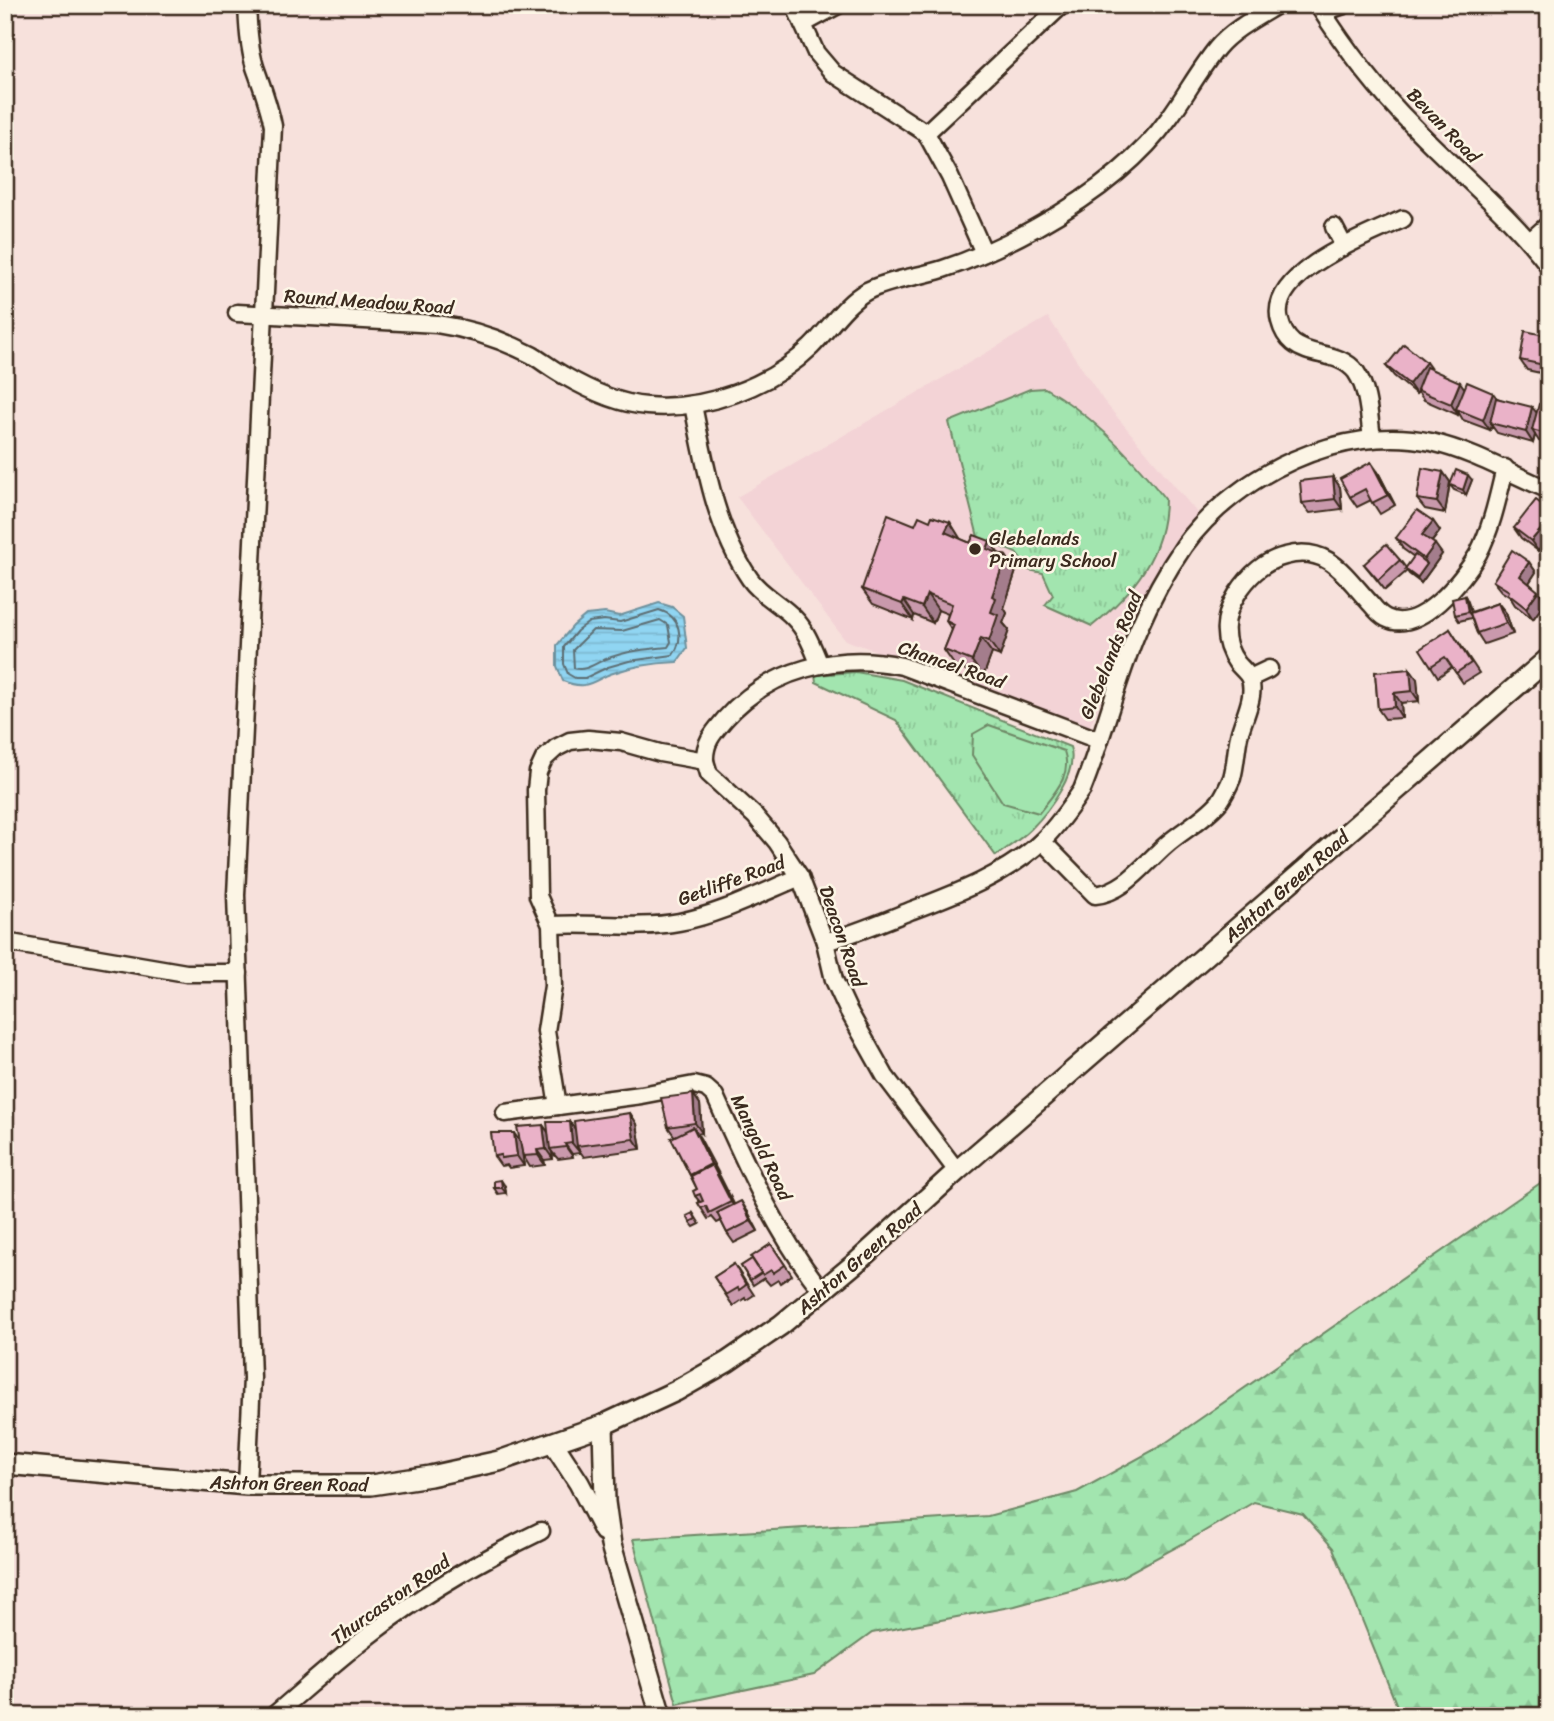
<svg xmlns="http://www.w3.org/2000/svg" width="1554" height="1721" viewBox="0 0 1554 1721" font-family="Sriracha,sans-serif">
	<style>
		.built { fill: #f3d3d6 }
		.grass { fill: url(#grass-tufts); stroke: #6e8866; stroke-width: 2 }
		.forest { fill: url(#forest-firs); stroke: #6e8866; stroke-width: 2 }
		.park { fill: #a2e5af; stroke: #6e8866; stroke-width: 2 }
		.water { fill: url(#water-rules); stroke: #6e919d; stroke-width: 2 }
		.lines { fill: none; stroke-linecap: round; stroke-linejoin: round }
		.shore { stroke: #5d6e73; stroke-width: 2 }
		.minor-casing { stroke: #3b2a1e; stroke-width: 21 }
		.tertiary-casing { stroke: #3b2a1e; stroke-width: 24 }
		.minor { stroke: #fcf5e5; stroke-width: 16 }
		.tertiary { stroke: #fcf5e5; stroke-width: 19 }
		.wall { fill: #c999ac; stroke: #3b2a1e; stroke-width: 2 }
		.shaded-wall { fill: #a47d8c; stroke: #3b2a1e; stroke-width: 2 }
		.building { fill: #eab2c8; stroke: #3b2a1e; stroke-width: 2 }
		.poi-dot { fill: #3b2a1e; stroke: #fcf5e5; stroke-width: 2.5 }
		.labels { text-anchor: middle; stroke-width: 5; stroke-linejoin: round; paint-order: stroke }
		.street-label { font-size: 19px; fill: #3b2a1e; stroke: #fcf5e5 }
		.poi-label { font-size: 19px; fill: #3b2a1e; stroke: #fcf5e5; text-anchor: start }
	</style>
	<defs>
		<pattern id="grass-tufts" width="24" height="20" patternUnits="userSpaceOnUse" patternTransform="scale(1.75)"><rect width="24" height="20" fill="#a2e5af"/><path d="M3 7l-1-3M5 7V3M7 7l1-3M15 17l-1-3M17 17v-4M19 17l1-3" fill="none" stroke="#8cc596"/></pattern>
		<pattern id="forest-firs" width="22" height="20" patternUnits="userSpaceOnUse" patternTransform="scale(1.75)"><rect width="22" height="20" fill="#a2e5af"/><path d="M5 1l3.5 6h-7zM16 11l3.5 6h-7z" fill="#8cc596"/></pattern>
		<pattern id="water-rules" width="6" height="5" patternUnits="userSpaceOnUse" patternTransform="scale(1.75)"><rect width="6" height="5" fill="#90d5f2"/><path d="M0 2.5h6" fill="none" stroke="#7db7cf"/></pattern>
	</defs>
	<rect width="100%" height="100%" fill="#f7e1dc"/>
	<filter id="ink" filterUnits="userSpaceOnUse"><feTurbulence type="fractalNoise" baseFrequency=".0143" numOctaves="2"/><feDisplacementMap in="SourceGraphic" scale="14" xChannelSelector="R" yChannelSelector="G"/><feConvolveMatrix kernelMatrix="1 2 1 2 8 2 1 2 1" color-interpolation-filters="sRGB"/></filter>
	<g filter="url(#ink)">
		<path class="built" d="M1048 317 1103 400 1198 514 1149 584 1090 726 845 640 737 497Z"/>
		<g class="grass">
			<path d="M1045 388C1091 414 1133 458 1165 499 1165 554 1133 593 1092 626L1045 605 1053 595 1043 573 1029 570 1016 553 978 537 949 422 1030 389Z"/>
			<path d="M856 672 902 680 1070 747C1079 772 1049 811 1031 829 1021 839 1008 847 996 856L896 720 816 682 815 675Z"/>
		</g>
		<path class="forest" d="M1549 1177V1716H1401L1333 1548 1303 1514 1254 1502 1186 1542 1121 1577 1015 1606 872 1633 814 1675 677 1704 633 1539 988 1516 1077 1492 1161 1446Z"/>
		<path class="park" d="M989 725 1064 751C1073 776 1053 794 1039 813L1003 803 972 755 973 734Z"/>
		<path class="water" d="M659 603 672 607 683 616 687 648 677 662C654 663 632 666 610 674 602 677 593 684 584 685 576 686 570 684 563 681L557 666V645L573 626 586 615 605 613 619 616Z"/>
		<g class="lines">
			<g class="shore">
				<path d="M659 610C680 616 685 638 673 655L629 661 608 667 585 678H575L568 674 564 664V647L577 631 589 622 604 620 620 622Z"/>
				<path d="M660 620 668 625 671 642 668 647C647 649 626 651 606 659 595 663 585 672 574 668L573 650 593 630 622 631Z"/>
			</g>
			<defs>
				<g id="minor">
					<path d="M247 5C248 26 249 47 255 67 262 87 269 105 273 126L236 895 252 1378 247 1485"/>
					<path d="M1318 5C1345 48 1378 91 1414 127 1459 174 1510 214 1549 266"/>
					<path d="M797 11 816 53 833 73 926 133 950 177 984 253"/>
					<path d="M1323 12 1344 5"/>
					<path d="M803 24 838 5"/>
					<path d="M926 133 1062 5"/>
					<path d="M1334 227 1344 246"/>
					<path d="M1530 241 1549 224"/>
					<path d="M237 313 437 324C471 329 501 339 532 355 542 361 552 369 563 375 587 389 618 404 647 406 704 411 770 387 811 347 829 329 845 303 867 291 891 279 919 277 943 269 1001 250 1072 211 1118 172 1137 156 1155 138 1169 118 1186 95 1199 70 1217 48 1232 30 1257 17 1277 5"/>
					<path d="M693 405C705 464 715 528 750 579 761 595 781 604 794 618 807 631 813 649 820 665"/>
					<path d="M1372 439C1369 417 1369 391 1356 372 1340 351 1312 358 1293 343 1287 338 1282 329 1280 321 1266 273 1370 234 1403 219"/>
					<path d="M1250 678 1269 669"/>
					<path d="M705 761C704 742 714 732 725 719 769 669 838 652 902 666L1098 740"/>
					<path d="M1042 841 1095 895C1125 892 1144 864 1166 845 1183 830 1205 819 1220 801 1224 795 1229 785 1232 778 1236 764 1236 749 1239 736 1243 718 1256 697 1250 679 1248 673 1241 668 1237 663 1221 641 1223 616 1237 594 1249 575 1264 561 1285 556 1328 544 1345 576 1371 604 1375 609 1380 615 1386 618 1419 635 1463 580 1478 554 1492 527 1498 497 1505 468"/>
					<path d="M551 925C593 922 637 930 679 922 721 914 761 893 800 877"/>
					<path d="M5 942 186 973H239"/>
					<path d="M825 942C854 934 882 922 910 911 955 894 1006 875 1042 841 1057 826 1070 808 1082 790 1103 738 1116 682 1138 630 1150 602 1166 572 1184 546 1236 474 1343 423 1431 442 1474 452 1509 473 1549 490"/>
					<path d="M558 1106 546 1031 553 986 551 925 538 896 536 790 538 772 544 759 556 748 570 741 588 739 621 742 660 753 705 761 709 774 755 816 777 842 800 877 825 942 834 980 848 1010 885 1076 957 1171"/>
					<path d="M505 1113 641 1095 694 1085 706 1088 715 1096C746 1164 775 1232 822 1291"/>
					<path d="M273 1716C307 1687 340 1657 376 1630 427 1591 483 1559 541 1531"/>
				</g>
				<g id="tertiary">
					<path d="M603 1425 605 1502 611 1545 661 1716"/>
					<path d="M553 1443 579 1483 604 1531"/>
					<path d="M5 1464 247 1485H371L430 1476 499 1461 603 1425 676 1391 727 1362 781 1325 858 1261 957 1171 1549 658"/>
				</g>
			</defs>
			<use href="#minor" class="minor-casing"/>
			<use href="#tertiary" class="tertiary-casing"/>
			<use href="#minor" class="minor"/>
			<use href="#tertiary" class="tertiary"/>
		</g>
		<g class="wall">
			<path d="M1549 336V375L1527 370 1520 360Z"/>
			<path d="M1386 366 1431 369 1465 388 1497 398 1537 413 1549 406V443L1539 441 1535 435 1533 443 1497 433 1492 426 1490 430 1463 420 1459 413 1458 415 1424 400 1418 392 1416 394 1394 376Z"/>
			<path d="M1378 472 1395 505 1380 514 1371 500 1357 507 1350 497Z"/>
			<path d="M1443 472 1450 482 1445 513 1425 509 1417 499Z"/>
			<path d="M1333 477 1340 487 1342 509 1310 513 1302 503Z"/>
			<path d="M1472 480 1466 495 1454 490 1450 485Z"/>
			<path d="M1549 510V538L1538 551 1521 538 1514 528Z"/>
			<path d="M930 521 950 522 960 539 1006 556 1016 571 1004 608 1007 613 1003 623 1009 630 1000 656 992 653 983 677 955 666 944 650 952 630 946 621 948 614 938 610 933 623 914 615 913 620 873 604 862 589 915 525Z"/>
			<path d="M1433 521 1440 531 1432 542 1442 554 1421 583 1409 574 1407 571 1385 590 1364 564 1400 560 1406 568 1414 557 1403 549 1396 538Z"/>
			<path d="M1529 562 1536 572 1529 583 1546 601 1533 619 1515 605 1510 597 1501 591 1493 581Z"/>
			<path d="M1465 596 1468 602 1471 612 1498 603 1506 613 1513 634 1484 644 1477 633 1471 618 1459 621 1455 615Z"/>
			<path d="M1450 629 1479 673 1463 683 1452 667 1438 677 1431 666Z"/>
			<path d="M1375 672 1417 679 1419 701 1401 703 1402 718 1385 719 1378 709Z"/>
			<path d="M693 1094 700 1104 702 1133 697 1134 734 1205 748 1212 758 1231 734 1243 727 1233 721 1221 717 1223 712 1217 708 1219 698 1203 700 1202 695 1196 697 1189 671 1138 675 1137 668 1127Z"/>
			<path d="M630 1113 637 1124 641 1149 584 1157 579 1150 580 1153 572 1154 573 1157 558 1159 552 1152 553 1159 544 1160 545 1165 530 1167 522 1154 524 1166 509 1168 507 1165 501 1166 494 1156 520 1142 543 1125 548 1133 570 1122 575 1129Z"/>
			<path d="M505 1186 506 1193 498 1194 494 1188Z"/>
			<path d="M693 1213 700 1224 694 1227 690 1222Z"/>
			<path d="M771 1244 792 1275 780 1283 778 1280 770 1285 764 1278 753 1285 741 1266 752 1259Z"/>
			<path d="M734 1264 754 1295 746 1300 745 1298 733 1306 714 1277Z"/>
		</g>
		<g class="shaded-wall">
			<path d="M1426 362 1433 372 1417 390 1418 392 1416 394 1409 384Z"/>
			<path d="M1460 382 1467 392 1456 409 1459 413 1458 415 1451 404Z"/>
			<path d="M1493 393 1501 403 1490 423 1492 426 1490 430 1483 420Z"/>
			<path d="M1532 407 1540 417 1532 430 1535 435 1533 443 1526 432Z"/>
			<path d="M1544 427 1549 433V442L1543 433Z"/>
			<path d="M1371 462 1378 472 1395 505 1388 495Z"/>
			<path d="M1443 472 1450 482 1445 513 1437 502Z"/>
			<path d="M1468 475 1472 480 1466 495 1463 490Z"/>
			<path d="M1333 477 1340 487 1342 509 1335 499Z"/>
			<path d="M1433 521 1440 531 1429 545 1422 535Z"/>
			<path d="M950 522 960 538 956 547 945 532Z"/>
			<path d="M1542 528 1549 538 1538 551 1531 541Z"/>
			<path d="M990 541 1001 557 987 549Z"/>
			<path d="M1435 544 1442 554 1421 583 1417 578 1427 564 1424 559Z"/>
			<path d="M1006 556 1016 571 1004 608 1007 613 1003 623 1009 630 1000 656 989 641 992 596Z"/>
			<path d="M1529 562 1536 572 1527 586 1520 576Z"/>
			<path d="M1538 591 1546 601 1533 619 1526 608Z"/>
			<path d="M927 594 938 610 933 623 922 607Z"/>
			<path d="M1465 596 1468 602 1472 617 1468 612Z"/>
			<path d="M904 600 914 615 913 620 902 604Z"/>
			<path d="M1498 603 1506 613 1513 634 1506 623Z"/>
			<path d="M981 638 992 653 983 677 972 661Z"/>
			<path d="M1410 669 1417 679 1419 701 1412 691Z"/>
			<path d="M1394 693 1401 703 1402 718 1395 707Z"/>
			<path d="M693 1094 700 1104 702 1133 695 1123Z"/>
			<path d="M630 1113 637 1124 641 1149 634 1139Z"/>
			<path d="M570 1122 577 1132V1146L579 1150 580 1153 572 1143Z"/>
			<path d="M543 1125 550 1135V1149L552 1152 553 1159 546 1149Z"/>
			<path d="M693 1127 700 1138 719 1174 711 1164Z"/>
			<path d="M514 1133 521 1143 524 1166 517 1156Z"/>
			<path d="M565 1144 572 1154 573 1157 566 1147Z"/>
			<path d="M537 1150 544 1160 545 1165 538 1155Z"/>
			<path d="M712 1165 720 1176 738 1212 731 1202Z"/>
			<path d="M501 1180 505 1186 506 1193 502 1188Z"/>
			<path d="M741 1201 748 1212 758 1231 751 1221Z"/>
		</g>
		<g class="building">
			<path d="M1525 331 1549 336 1546 349H1549V366L1520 360Z"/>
			<path d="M1404 344 1426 362 1409 384 1386 366Z"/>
			<path d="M1426 367 1460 382 1451 404 1417 390Z"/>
			<path d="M1467 382 1493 393 1483 420 1456 409Z"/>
			<path d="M1496 398 1532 407 1526 432 1490 423Z"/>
			<path d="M1539 404 1549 406V428L1544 427 1543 433 1532 430Z"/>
			<path d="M1371 462 1388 495 1372 503 1365 489 1350 497 1340 479Z"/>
			<path d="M1422 468 1443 472 1437 502 1417 499Z"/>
			<path d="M1456 470 1468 475 1463 490 1450 485Z"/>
			<path d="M1333 477 1335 499 1302 503 1300 481Z"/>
			<path d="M1536 500 1549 510V533L1542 528 1531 541 1514 528Z"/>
			<path d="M1417 510 1433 521 1422 535 1435 544 1424 559 1396 538Z"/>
			<path d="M888 514 915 525 919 516 930 521 932 516 950 522 945 532 970 543 974 535 990 541 987 549 1006 556 992 596 996 598 991 612 998 615 989 641 981 638 972 661 944 650 954 625 946 621 952 604 927 594 922 607 904 600 902 604 862 589Z"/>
			<path d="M1386 544 1400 560 1378 580 1364 564Z"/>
			<path d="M1512 550 1529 562 1520 576 1538 591 1526 608 1508 594 1509 591 1493 581Z"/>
			<path d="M1415 555 1427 564 1417 578 1405 569Z"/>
			<path d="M1465 596 1468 612 1455 615 1452 599Z"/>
			<path d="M1498 603 1506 623 1477 633 1470 613Z"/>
			<path d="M1450 629 1471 663 1456 673 1445 657 1431 666 1420 649Z"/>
			<path d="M1410 669 1412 691 1394 693 1395 707 1378 709 1375 672Z"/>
			<path d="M693 1094 695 1123 668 1127 661 1098Z"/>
			<path d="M630 1113 634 1139 577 1146 574 1121Z"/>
			<path d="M547 1122H570L572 1143 565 1144 566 1147 550 1149Z"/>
			<path d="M543 1125 546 1149 537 1150 538 1155 523 1156 517 1127Z"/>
			<path d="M693 1127 711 1164 690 1175 671 1138Z"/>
			<path d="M491 1133H514L517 1156 501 1158V1155L494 1156Z"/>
			<path d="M712 1165 731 1202 709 1213 706 1206 701 1208 698 1203 703 1201 700 1194 695 1196 693 1191 697 1189 691 1176Z"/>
			<path d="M501 1180 502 1188H494V1181Z"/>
			<path d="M741 1201 751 1221 727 1233 717 1213Z"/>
			<path d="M693 1213 696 1219 690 1222 687 1216Z"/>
			<path d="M771 1244 785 1265 773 1273 771 1270 763 1275 751 1257Z"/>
			<path d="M752 1259 761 1273 750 1280 741 1266Z"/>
			<path d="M734 1264 746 1285 739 1290 738 1288 726 1295 714 1277Z"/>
		</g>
	</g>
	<circle class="poi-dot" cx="975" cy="549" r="7"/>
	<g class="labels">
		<g class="street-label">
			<text transform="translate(1444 125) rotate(46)" y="7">Bevan Road</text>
			<text transform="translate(369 301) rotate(4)" y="7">Round Meadow Road</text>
			<text transform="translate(1110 655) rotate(-68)" y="7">Glebelands Road</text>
			<text transform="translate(952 664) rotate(19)" y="7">Chancel Road</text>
			<text transform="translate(731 880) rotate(-20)" y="7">Getliffe Road</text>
			<text transform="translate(1286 886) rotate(-41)" y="7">Ashton Green Road</text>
			<text transform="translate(843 936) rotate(71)" y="7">Deacon Road</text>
			<text transform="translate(762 1147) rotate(64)" y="7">Mangold Road</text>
			<text transform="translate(859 1258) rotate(-41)" y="7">Ashton Green Road</text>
			<text transform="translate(289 1483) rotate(1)" y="7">Ashton Green Road</text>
			<text transform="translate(390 1599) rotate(-35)" y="7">Thurcaston Road</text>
		</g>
		<g class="poi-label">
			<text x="989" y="545">Glebelands<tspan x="989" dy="22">Primary School</tspan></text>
		</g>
	</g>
	<rect width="1554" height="1721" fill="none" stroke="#fcf5e5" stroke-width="28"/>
	<rect x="14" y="14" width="1526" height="1693" fill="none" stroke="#3b2a1e" stroke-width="2.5" filter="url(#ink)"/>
</svg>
